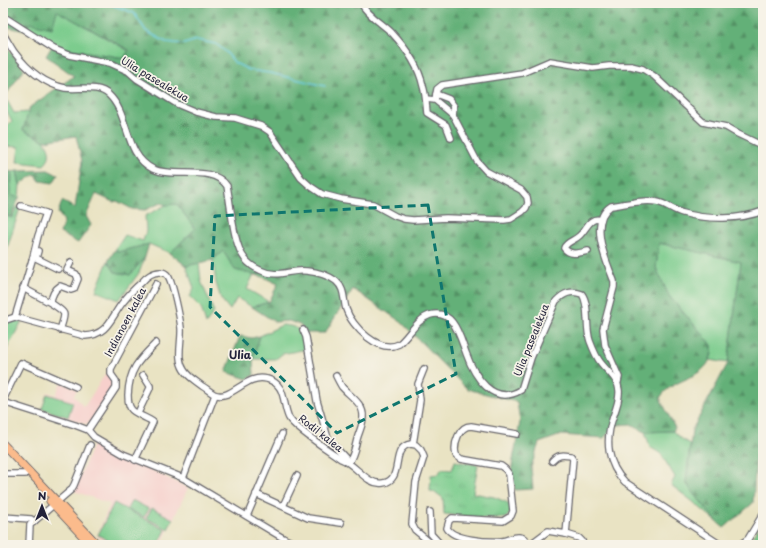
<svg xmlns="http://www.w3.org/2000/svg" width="766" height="548" viewBox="0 0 766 548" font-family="'Playpen Sans',sans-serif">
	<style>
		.built { fill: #f7d0cc }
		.grass { fill: #7bcc8d; stroke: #4e7764 }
		.forest { fill: url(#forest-firs); stroke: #43695a }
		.park { fill: url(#park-tufts); stroke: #4e7764 }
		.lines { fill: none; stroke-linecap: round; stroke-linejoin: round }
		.stream { stroke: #5cc7d6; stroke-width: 1.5 }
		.minor-casing { stroke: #68666b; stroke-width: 8 }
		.major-casing { stroke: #68666b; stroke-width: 9 }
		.minor { stroke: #fff; stroke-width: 5.5 }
		.major { stroke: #fbbb8c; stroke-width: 7 }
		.marked { fill: none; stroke: #0f766e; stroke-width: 3; stroke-dasharray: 8 5; stroke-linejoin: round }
		.labels { text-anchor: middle; stroke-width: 3.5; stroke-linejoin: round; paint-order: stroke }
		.street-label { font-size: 10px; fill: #22223b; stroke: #f7f3e8 }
		.neighbourhood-label { font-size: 11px; font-weight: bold; fill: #22223b; stroke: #f7f3e8 }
	</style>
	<defs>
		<pattern id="forest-firs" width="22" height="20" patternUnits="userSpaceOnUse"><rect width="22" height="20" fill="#64b078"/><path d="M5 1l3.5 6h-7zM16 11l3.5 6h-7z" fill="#528f64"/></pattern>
		<pattern id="park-tufts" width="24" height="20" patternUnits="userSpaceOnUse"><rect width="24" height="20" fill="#7bcc8d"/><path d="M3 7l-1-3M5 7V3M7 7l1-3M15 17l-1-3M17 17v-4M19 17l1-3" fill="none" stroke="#6aaf7b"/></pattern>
	</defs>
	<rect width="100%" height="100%" fill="#f7f3e8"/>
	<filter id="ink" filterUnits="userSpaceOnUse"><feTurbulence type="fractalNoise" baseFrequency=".025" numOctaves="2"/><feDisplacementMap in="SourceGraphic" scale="8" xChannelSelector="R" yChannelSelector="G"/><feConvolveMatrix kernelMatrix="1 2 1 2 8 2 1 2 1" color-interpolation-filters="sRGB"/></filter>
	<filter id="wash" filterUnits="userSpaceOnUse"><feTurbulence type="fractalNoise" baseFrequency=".012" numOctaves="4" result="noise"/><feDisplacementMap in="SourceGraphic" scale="16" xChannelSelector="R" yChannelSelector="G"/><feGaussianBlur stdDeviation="0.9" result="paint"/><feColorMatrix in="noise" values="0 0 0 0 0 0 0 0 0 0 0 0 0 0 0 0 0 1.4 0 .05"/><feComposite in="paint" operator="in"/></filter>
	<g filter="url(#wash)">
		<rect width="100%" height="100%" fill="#e9e3c3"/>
		<g class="built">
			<path d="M106 373 114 382V386L90 422 86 424 42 410 47 392 56 395 61 382 77 389 74 396 84 407Z"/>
			<path d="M94 442 118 457 156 472 188 488 161 545H107L97 536 110 504 74 491Z"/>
		</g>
		<g class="grass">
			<path d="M56 10 129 51 124 58 52 46 24 28 31 23Z"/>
			<path d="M5 97 14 113 29 112 23 130C28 133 42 138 45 142 51 149 51 159 44 165L17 162 19 147 3 146V130L12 121C8 113 1 105 5 97Z"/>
			<path d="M17 171 20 185 19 198 11 196 12 172Z"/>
			<path d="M177 204 195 229 170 253 149 244 119 252 115 250 125 235 143 241 146 231 145 216 166 205Z"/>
			<path d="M17 207 20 208 3 261V215L12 218Z"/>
			<path d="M659 243 741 262 728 363 710 360 712 354V345L669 296 656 268Z"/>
			<path d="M223 251 235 270 254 274 247 289 269 302 252 307 237 298 230 310 221 299 216 283 213 260Z"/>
			<path d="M145 257 139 273 119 300 96 291 108 261 115 272 130 275Z"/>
			<path d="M199 263 201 281 214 312 206 324 201 308 190 297 194 288 186 266Z"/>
			<path d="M15 321H22L3 356V324Z"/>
			<path d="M282 325C301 326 303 333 307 349L282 354 276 359H253L260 336Z"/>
			<path d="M47 394 73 402 68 417 42 409Z"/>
			<path d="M673 431 681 439 690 444 686 483 716 521 692 501 671 485 675 477 661 454 650 447 645 432Z"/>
			<path d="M132 500 149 509 144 517 127 509Z"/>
			<path d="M114 503 166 530 158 545H117L98 535Z"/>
			<path d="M152 508 173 519 168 529 146 518Z"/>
		</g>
		<g class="forest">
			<path d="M3 3H763V440L757 444 753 503 724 528 716 521 686 483 692 430 728 363 741 262 659 243 656 268 669 296 712 345C714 381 673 375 660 398L675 428 673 431 645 432 631 424 617 425 604 438 561 435 539 443 531 467 533 489 515 490 511 471 520 422 517 402 467 389 401 322 353 289 325 333H307L300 325 289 321 275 322 252 307 269 302 278 284 263 277 235 270 223 251 213 260 186 266 170 253 195 229 177 204 166 205 161 203 145 210 132 209 117 201 113 202 96 194 86 216 91 225 78 243 60 233 64 221 58 213 62 201 75 208 82 161 76 136 45 141 23 130 30 107 74 76 46 56 52 46 124 58 129 50 57 11 52 28 31 23 21 30 8 27V48L24 69 3 99Z"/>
			<path d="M3 170 12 172 11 195 19 198 11 217 3 214 4 203 3 202Z"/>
			<path d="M48 170 58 175 53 183 40 181 35 174 20 185 17 171Z"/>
			<path d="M149 244 145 257 130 275 115 272 108 261 115 250 119 252Z"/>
			<path d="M240 336 252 338 260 336 253 359 254 375 247 379 226 372Z"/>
		</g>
		<g class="park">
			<path d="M455 461 478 465 473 493 494 497 511 504 512 511 506 518H480L444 514 443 498 435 492 430 491 431 475 439 474 441 469 452 470Z"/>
			<path d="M763 520V545H751L752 539Z"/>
		</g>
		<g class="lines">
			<path class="stream" d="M106 3 134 13 146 31 166 42 184 44 197 40 216 44 226 52 235 63 249 70 270 73 325 86"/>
		</g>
	</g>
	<g filter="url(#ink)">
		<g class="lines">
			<defs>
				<g id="minor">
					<path d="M361 3C368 16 382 23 392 33 405 47 419 67 423 86 426 95 426 104 427 113L446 125 451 138"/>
					<path d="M3 16 54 49 69 55 110 63 128 71 137 79 177 104 196 112 216 117 235 118 261 126 270 132 301 178 310 186 322 194 341 199 373 204 395 216 404 219 413 220 446 218 504 220 511 219 522 212 526 208 528 203 527 197 521 190 486 171 477 161 453 115 435 100 426 99"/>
					<path d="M3 34C7 40 10 46 14 52 26 68 44 84 65 88 79 90 98 84 109 95 130 115 124 155 153 169 175 179 212 164 227 186 231 206 233 244 245 259 249 264 255 268 260 270 278 279 289 269 307 271 317 272 329 276 336 281 345 289 343 298 346 309 352 327 379 354 399 344 409 336 417 319 430 315 454 308 460 338 466 353 474 376 493 407 521 390L531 358 556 301C564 293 571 290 582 294 590 305 585 327 590 341 593 349 596 357 601 363 608 372 618 379 619 390 620 399 616 409 613 417 605 440 607 464 625 482L721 545"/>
					<path d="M436 94 449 99 454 106 453 115"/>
					<path d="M435 100 437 89 442 85 522 73 550 61 593 68 609 66H631L643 69 654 76 703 122 726 127 738 134 763 146"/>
					<path d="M38 251 36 258 58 269"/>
					<path d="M588 251C579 253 570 256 564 248 567 241 574 241 579 236 586 231 589 216 601 220"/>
					<path d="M23 288 51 303"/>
					<path d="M15 317 33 257 38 236 46 213 21 206"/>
					<path d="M3 321 15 317 85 336C108 335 111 317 123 302 129 294 135 288 142 282 146 277 153 272 160 272 163 272 166 273 168 276 173 283 180 318 181 328 182 342 176 358 184 370 188 377 196 381 202 386 206 388 210 392 214 394 231 402 246 373 267 379 287 384 282 404 289 418 295 429 330 451 341 459 356 464 367 486 383 483 405 480 389 447 411 444L416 445 421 450 424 457 416 482 412 524 415 530 433 545"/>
					<path d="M60 330C66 311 67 314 51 303 51 296 55 289 60 286L71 290 74 289 78 279 76 274 67 270 71 262"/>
					<path d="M303 330 306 337 317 401 327 435 330 441 349 462"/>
					<path d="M336 376C338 380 340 384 342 387 350 396 364 404 363 417 363 424 360 430 358 436 355 445 355 453 349 462"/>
					<path d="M618 382 619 377 605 345 603 329 614 287V281C606 261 588 221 611 206 626 204 643 199 657 202 667 204 674 211 683 213 707 220 740 220 763 211"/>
					<path d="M3 400 21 363 76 387"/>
					<path d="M3 402 75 425 88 430 94 437 123 454 183 478 283 538 298 545"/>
					<path d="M138 413 150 388V386L143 375"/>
					<path d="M88 430 116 388V381L111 374V369L156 284"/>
					<path d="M517 434 471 426C459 426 453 444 456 455L461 459 501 466 505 469 509 474 513 511 511 516 503 521 452 518 449 521 447 528C453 540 489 542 501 541 507 541 514 536 519 537 524 537 527 541 528 545"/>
					<path d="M413 444 420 400 418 384 424 369"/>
					<path d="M135 460 153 422C147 418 138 415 132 410 128 406 128 400 128 395 129 369 139 360 156 343"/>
					<path d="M3 474H25"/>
					<path d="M183 478 215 395"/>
					<path d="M256 494 308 518 341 523"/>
					<path d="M283 506 297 476"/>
					<path d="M430 512 431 534 441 545"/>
					<path d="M247 516 282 434"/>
					<path d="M3 517 31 519 34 522"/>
					<path d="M566 534 579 538 582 541 583 545"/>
					<path d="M29 545 30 525 71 490 74 485 90 445"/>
					<path d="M528 545 532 543 548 531 566 534 573 459 571 456C563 455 558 454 552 461"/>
					<path d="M739 545 748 539 763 514"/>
				</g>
				<g id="major">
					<path d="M3 444 98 545"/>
					<path d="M50 501 91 545"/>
				</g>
			</defs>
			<use href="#minor" class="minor-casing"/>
			<use href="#major" class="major-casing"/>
			<use href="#minor" class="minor"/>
			<use href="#major" class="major"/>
		</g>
	</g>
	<path class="marked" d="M428 205 456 374 337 433 210 307 215 216Z"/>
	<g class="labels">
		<g class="street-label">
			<text transform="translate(155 79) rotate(31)" y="4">Ulia pasealekua</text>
			<text transform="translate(125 322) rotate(-62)" y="4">Indianoen kalea</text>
			<text transform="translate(531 340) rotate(-68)" y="4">Ulia pasealekua</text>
			<text transform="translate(321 433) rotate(38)" y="4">Rodil kalea</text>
		</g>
		<g class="neighbourhood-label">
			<text x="240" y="359">Ulia</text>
		</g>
	</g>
	<rect width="766" height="548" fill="none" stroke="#f7f3e8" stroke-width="16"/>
	<g transform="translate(42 506)" stroke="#f7f3e8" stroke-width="3" paint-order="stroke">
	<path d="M0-3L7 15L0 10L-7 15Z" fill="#22223b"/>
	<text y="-6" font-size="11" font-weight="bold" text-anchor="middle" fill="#22223b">N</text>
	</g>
</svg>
